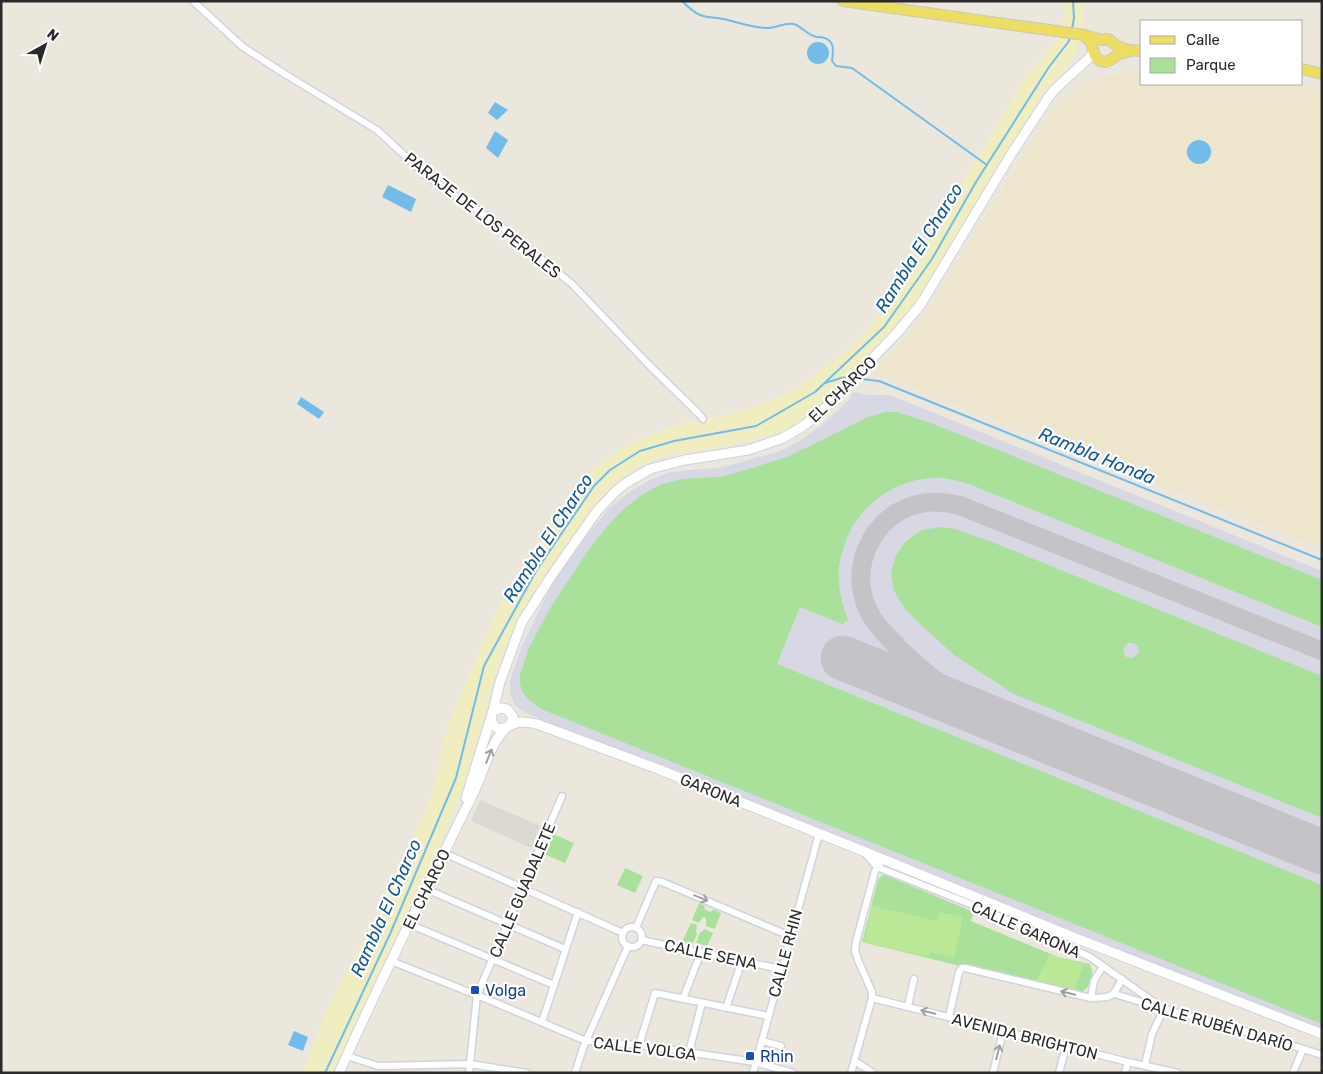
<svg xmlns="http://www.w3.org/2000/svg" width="1323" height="1074" viewBox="0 0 1323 1074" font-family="Rubik,sans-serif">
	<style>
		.education { fill: #ede6cc }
		.airport { fill: #d7d8e4 }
		.green { fill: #a9e19a; fill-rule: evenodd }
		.sand { fill: #f0eec0 }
		.pitch { fill: #bbe896 }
		.plaza { fill: #dcd9d3 }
		.water { fill: #71bceb }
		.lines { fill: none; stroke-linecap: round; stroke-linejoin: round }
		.stream { stroke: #71bceb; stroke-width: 2 }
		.taxiway { stroke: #c5c3c8; stroke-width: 19 }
		.runway { stroke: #c5c3c8; stroke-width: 45 }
		.street-casing { stroke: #d1d2e2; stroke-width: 9 }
		.secondary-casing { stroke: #d1d2e2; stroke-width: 11 }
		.primary-casing { stroke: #c8c8c8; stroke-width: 12 }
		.street { stroke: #fff; stroke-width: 6 }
		.secondary { stroke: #fff; stroke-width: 9 }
		.primary { stroke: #eddd60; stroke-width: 10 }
		.oneway { stroke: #9f9f9f }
		.transit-dot { fill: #1a4fb4; stroke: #fff; stroke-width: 2 }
		.labels { text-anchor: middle; stroke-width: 4.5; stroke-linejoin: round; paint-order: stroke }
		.street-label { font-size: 16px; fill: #2a2a2a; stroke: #fff }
		.transit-label { font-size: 16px; fill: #164399; stroke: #fff; text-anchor: start }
		.water-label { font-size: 18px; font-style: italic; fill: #115896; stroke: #fff }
	</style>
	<rect width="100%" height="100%" fill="#ebe7dc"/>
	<path class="education" d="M1142 73V84H1300L1322 89V548L885 376 871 374 917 327 1053 109 1102 76Z"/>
	<path class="airport" d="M853 392 868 395H890L1322 571V1036L539 719 521 710 514 704 510 692V681L522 646 555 577 608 509 620 499 636 488 652 479 670 472 723 467 777 452 798 442 824 423 849 400Z"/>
	<g class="green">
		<path d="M885 412H897L931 423 1322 580V627L969 484C960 482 952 479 943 478 903 475 862 501 847 538 844 547 840 558 839 567 837 586 842 603 848 620L842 624 800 607 777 664 1322 885V1024L541 709 529 700 522 691 520 684V674L529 648 549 610 589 549 610 523 625 508 643 494 663 484 682 479 718 477 733 474 758 466 787 457 868 417Z"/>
		<path d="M942 527 955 529 992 542 1322 676V818L1014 694 954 655 920 624 905 609 894 591 891 573 896 555 905 542 921 530ZM1128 643H1133L1138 646 1139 652 1133 658 1126 657C1122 652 1123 647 1128 643Z"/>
		<path d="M553 834 574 843 565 863 544 854Z"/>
		<path d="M625 868 643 876 635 893 617 885Z"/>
		<path d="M882 875H885L974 912 971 921 1058 957 1090 964C1095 976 1091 986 1081 993H1071L862 942 878 880Z"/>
		<path d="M699 903 705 906 704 909 711 912 713 909 721 913 715 929 706 926V918L703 917 699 923 692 920Z"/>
		<path d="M691 923 697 925 696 932 697 934 693 943 682 942Z"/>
		<path d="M705 929 713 933 707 946 696 943 699 934Z"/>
	</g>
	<path class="sand" d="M1064 1H1083C1085 26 1079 52 1063 72 1057 80 1049 87 1042 95L924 290C905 319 880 343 856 368 833 392 810 421 778 433 764 438 751 440 737 443 730 445 723 448 715 449 694 453 672 452 651 461 629 470 610 486 595 505L529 599 512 631 495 676 463 789 444 835 404 918 332 1073H303L315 1040 326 1012 384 901 383 893 425 815 439 768 443 741 448 725 498 608 512 584 527 558 573 492 597 466 633 441 678 425 711 419 754 407 792 391 841 356 860 338 876 319 924 246 1027 75 1054 44 1058 37 1062 24 1064 13Z"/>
	<g class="pitch">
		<path d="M872 906 937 921 940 912 963 917 954 958 930 952 929 957 864 942Z"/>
		<path d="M1050 955 1084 964 1074 991 1035 982Z"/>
	</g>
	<path class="plaza" d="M480 800 541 826 531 848 471 821Z"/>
	<g class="water">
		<circle cx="818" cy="53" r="11"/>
		<path d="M495 102 508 110 497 120 488 113Z"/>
		<path d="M495 131 508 140 498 158 486 148Z"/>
		<circle cx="1199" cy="152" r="12"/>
		<path d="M388 185 416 199 411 212 382 197Z"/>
		<path d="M301 397 324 412 319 419 297 404Z"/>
		<path d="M294 1031 308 1037 303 1051 288 1045Z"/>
	</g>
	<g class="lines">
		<g class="stream">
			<path d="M682 1C687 6 693 12 700 15 707 18 715 17 723 19 738 22 753 28 768 28 777 28 785 22 794 24 802 27 807 34 814 36 817 38 818 37 821 37 836 40 833 50 832 61L836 66 852 68 987 165"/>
			<path d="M1072 29 1074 18 1073 1"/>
			<path d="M861 379 879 381 1322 560"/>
			<path d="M825 383 841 378 847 377"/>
			<path d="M325 1073 390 934 456 778 484 666 536 571 594 486 610 470 640 451 674 441 756 426 815 392 884 327 932 259 976 182 1049 67 1069 41 1070 36"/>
		</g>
		<path class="taxiway" d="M989 717C953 694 919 671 890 639 882 631 874 622 869 612 861 596 859 577 863 560 867 546 873 534 883 524 905 502 933 498 961 506L1322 651"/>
		<path class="runway" d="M843 658 1322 852"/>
		<defs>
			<g id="street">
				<path d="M193 1 243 47 288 76 377 130 429 178 497 223 572 284 647 363 699 414 703 419"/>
				<path d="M444 853 623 933"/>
				<path d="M865 853 877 867"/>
				<path d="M877 867 983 909 1090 957 1164 1009"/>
				<path d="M426 889 565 949"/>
				<path d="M409 924 554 985"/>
				<circle cx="632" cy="937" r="10"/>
				<path d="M636 928 656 881 662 882 790 936"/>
				<path d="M641 940 781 969"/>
				<path d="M391 961 489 1000 586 1041 639 1045 755 1062 793 1073"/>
				<path d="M1115 994C1184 1016 1254 1032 1322 1055"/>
				<path d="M872 998 1128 1062 1178 1073"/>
				<path d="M1091 998 1094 981 1103 966"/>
				<path d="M683 999 701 952"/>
				<path d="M908 1006 914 979"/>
				<path d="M726 1008 742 961"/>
				<path d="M949 1017 959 972 962 968H965L1091 998C1112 997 1112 999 1122 979"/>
				<path d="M542 1022 578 912"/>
				<path d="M762 1041 781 1046"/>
				<path d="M639 1045 655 993 768 1016"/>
				<path d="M689 1052 702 1003"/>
				<path d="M347 1056 378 1066 470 1064 527 1073"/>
				<path d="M855 1061 873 1073"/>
				<path d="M1145 1065 1152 1034 1164 1009"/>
				<path d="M469 1073 477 995 562 796"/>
				<path d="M575 1073 583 1048 628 946"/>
				<path d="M753 1073 819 834"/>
				<path d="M851 1073 872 998V992L858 960 855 951 856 942 875 871 883 859"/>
				<path d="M993 1073 1003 1031"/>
				<path d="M1059 1073 1066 1046"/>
				<path d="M1125 1073 1128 1062"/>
				<path d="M1293 1073 1303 1049"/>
			</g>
			<g id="secondary">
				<path d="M493 711 500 682 522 622 552 575 597 511 615 492 626 483 650 469 685 460 748 450 766 444 783 438 800 428 818 415 896 334 921 304 1012 153 1048 98 1054 90 1089 58 1094 52"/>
				<path d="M491 719C497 738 508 723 521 722 527 722 532 723 537 724L658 769 863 851 1073 937 1322 1034"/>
				<path d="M466 798 493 711 500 708 507 709 513 717 510 725"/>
				<path d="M339 1073C381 978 428 885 474 792 484 771 489 745 506 728"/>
			</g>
			<g id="primary">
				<path d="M843 1 1084 35 1102 40 1107 39 1110 40 1117 46 1128 50 1142 51"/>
				<path d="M1084 35 1091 43 1095 56 1100 61 1106 62 1110 60 1119 54 1130 51"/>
				<path d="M1302 69 1322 74"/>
			</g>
		</defs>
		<use href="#street" class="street-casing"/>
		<use href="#secondary" class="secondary-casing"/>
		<use href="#primary" class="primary-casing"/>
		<use href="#street" class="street"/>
		<use href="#secondary" class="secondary"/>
		<use href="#primary" class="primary"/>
	</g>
	<defs><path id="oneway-shaft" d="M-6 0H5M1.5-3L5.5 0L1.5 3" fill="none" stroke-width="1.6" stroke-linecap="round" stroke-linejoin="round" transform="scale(1.25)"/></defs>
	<g class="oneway">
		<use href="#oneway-shaft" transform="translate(489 756) rotate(-68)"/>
		<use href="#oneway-shaft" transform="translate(701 898) rotate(22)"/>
		<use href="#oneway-shaft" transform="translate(1068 993) rotate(-167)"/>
		<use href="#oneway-shaft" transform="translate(928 1012) rotate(-166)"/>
		<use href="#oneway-shaft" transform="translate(998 1052) rotate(-76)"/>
	</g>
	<g class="transit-dot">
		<rect x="470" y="985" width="10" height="10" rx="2.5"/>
		<rect x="745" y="1051" width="10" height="10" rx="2.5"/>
	</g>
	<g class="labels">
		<g class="street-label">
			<text transform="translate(483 215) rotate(38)" y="6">PARAJE DE LOS PERALES</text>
			<text transform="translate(842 389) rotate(-44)" y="6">EL CHARCO</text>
			<text transform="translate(711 790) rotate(22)" y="6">GARONA</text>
			<text transform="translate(426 889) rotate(-64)" y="6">EL CHARCO</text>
			<text transform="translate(522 890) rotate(-67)" y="6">CALLE GUADALETE</text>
			<text transform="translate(1026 929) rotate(24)" y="6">CALLE GARONA</text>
			<text transform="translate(785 953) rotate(-75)" y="6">CALLE RHIN</text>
			<text transform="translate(711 954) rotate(12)" y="6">CALLE SENA</text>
			<text transform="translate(1217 1024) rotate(16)" y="6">CALLE RUBÉN DARÍO</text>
			<text transform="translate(1025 1036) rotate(14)" y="6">AVENIDA BRIGHTON</text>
			<text transform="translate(645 1048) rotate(7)" y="6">CALLE VOLGA</text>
		</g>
		<g class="transit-label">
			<text x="485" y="996">Volga</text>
			<text x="760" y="1062">Rhin</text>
		</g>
		<g class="water-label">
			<text transform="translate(919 248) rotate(-58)" y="6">Rambla El Charco</text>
			<text transform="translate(1097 456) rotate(22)" y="6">Rambla Honda</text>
			<text transform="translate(548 538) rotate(-57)" y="6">Rambla El Charco</text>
			<text transform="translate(386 908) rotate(-66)" y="6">Rambla El Charco</text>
		</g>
	</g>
	<rect width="1323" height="1074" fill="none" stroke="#2a2a2a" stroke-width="5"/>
	<rect x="1140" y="20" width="162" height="65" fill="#ffffff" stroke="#aaaaaa"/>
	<rect x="1150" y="36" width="25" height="8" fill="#eddd60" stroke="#aaaaaa"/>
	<text x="1186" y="45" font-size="15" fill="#2a2a2a">Calle</text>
	<rect x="1150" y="58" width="25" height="15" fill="#a9e19a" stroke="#aaaaaa"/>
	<text x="1186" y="70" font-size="15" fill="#2a2a2a">Parque</text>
	<g transform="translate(45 45) rotate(39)" stroke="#ffffff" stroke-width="4" paint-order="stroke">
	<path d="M0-4L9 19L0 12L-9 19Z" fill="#2a2a2a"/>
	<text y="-8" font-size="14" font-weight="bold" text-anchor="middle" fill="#2a2a2a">N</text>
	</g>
</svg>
